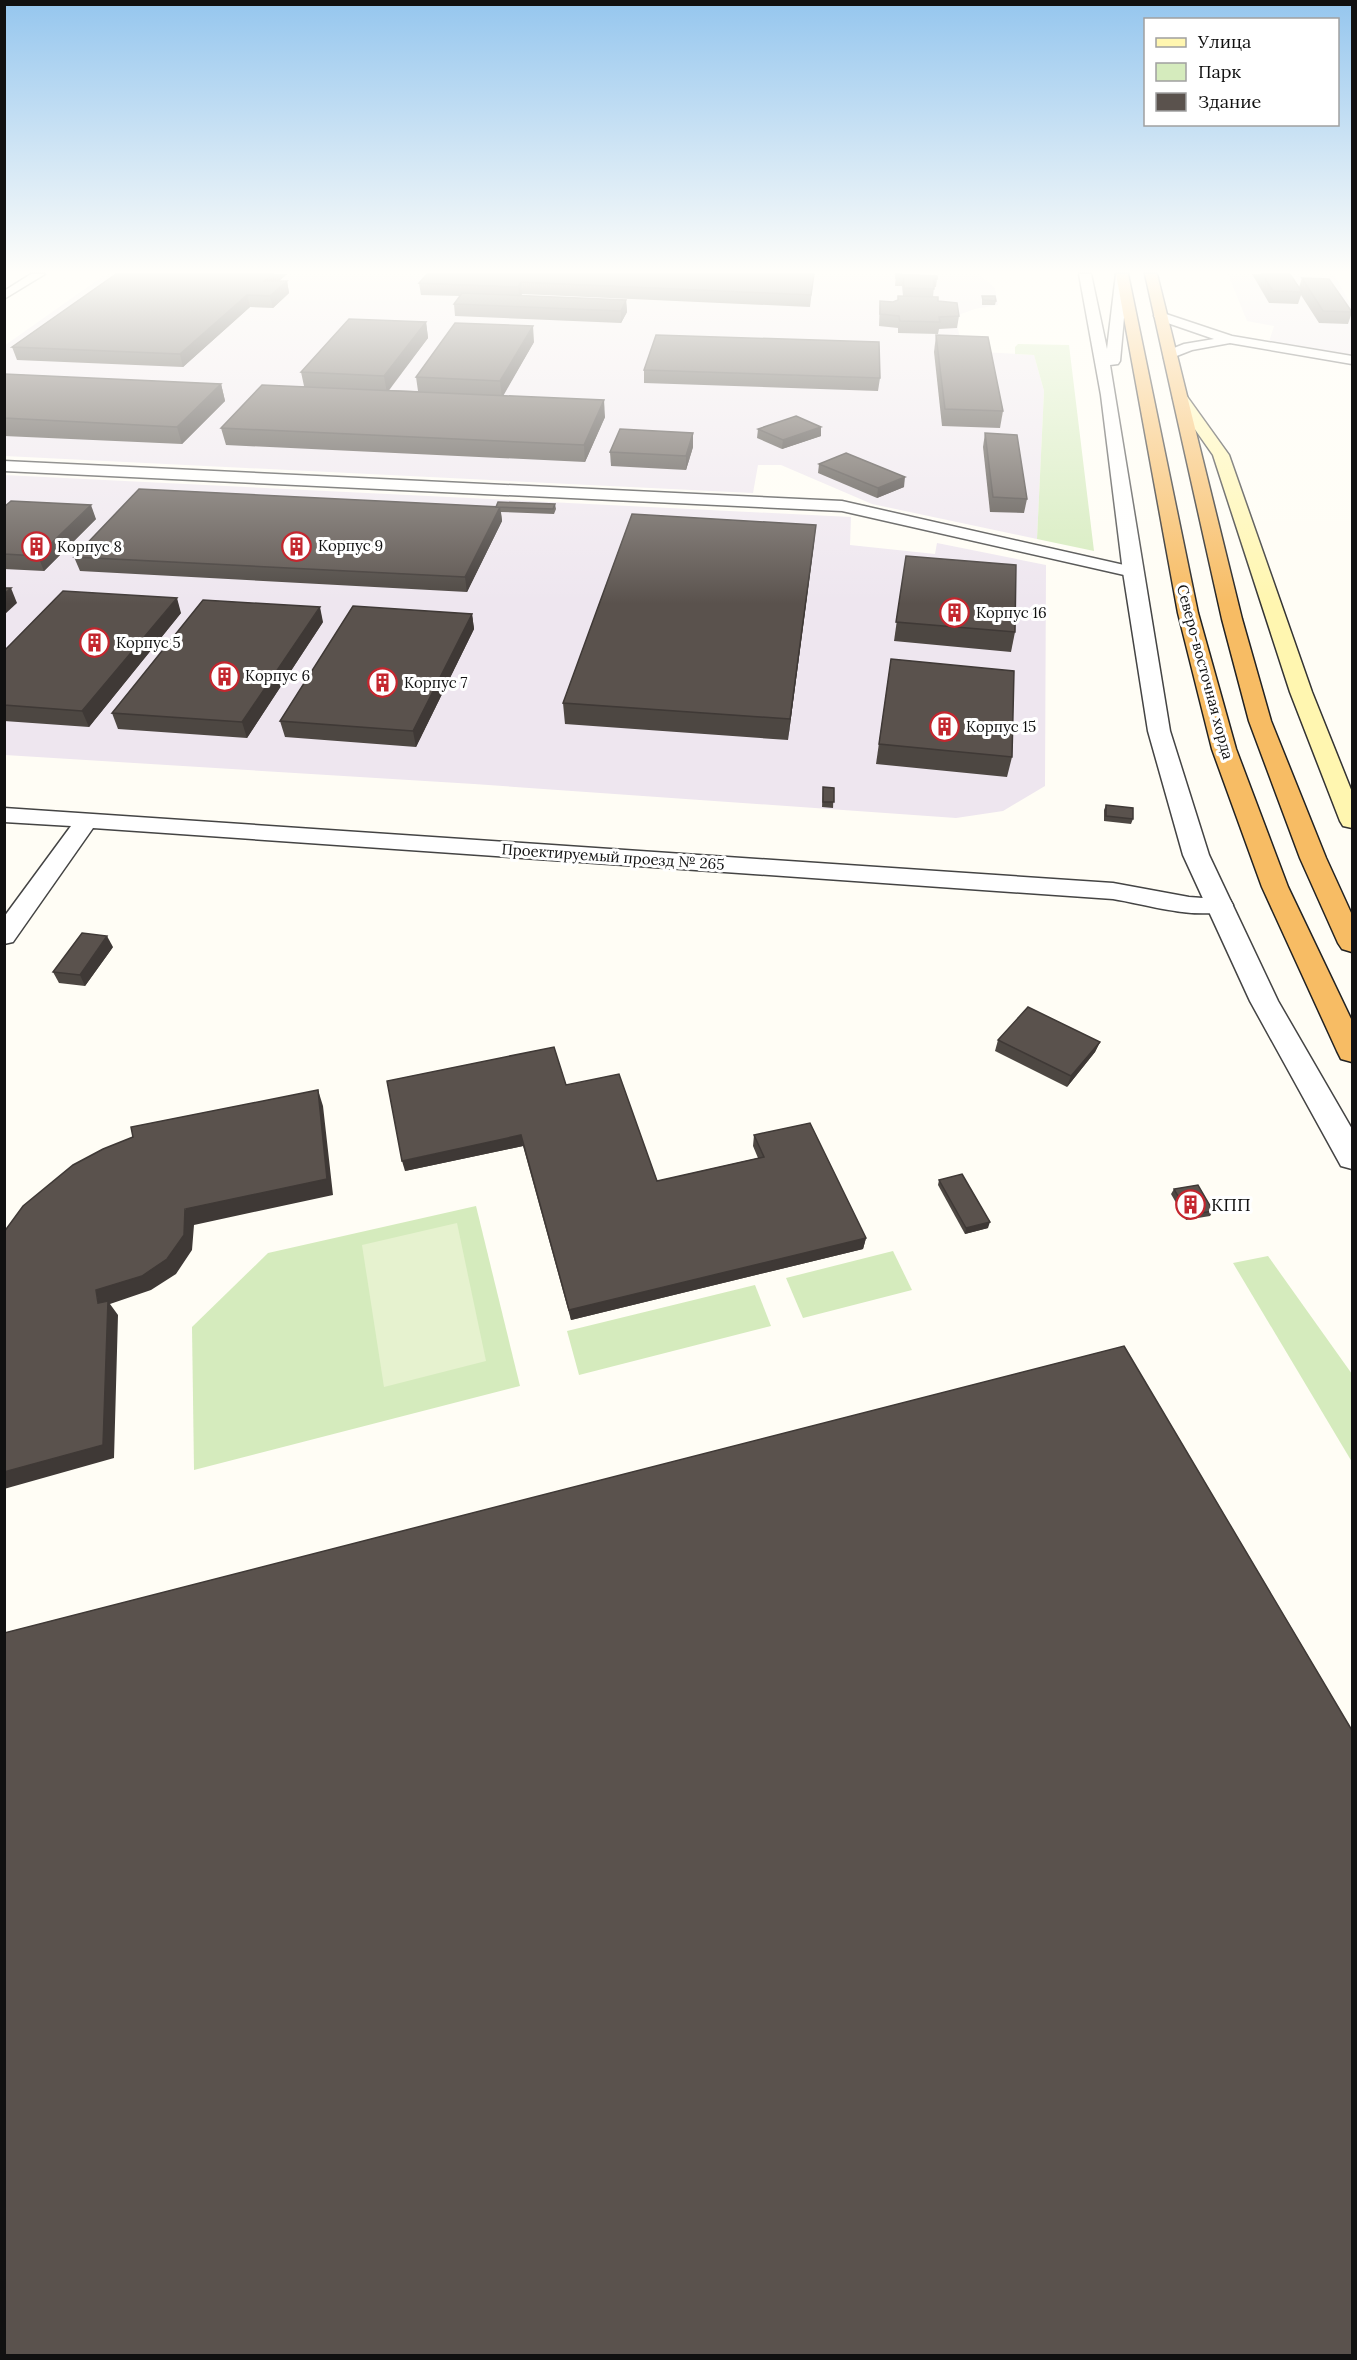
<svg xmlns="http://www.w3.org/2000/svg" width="1357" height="2360" viewBox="0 0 1357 2360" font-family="Lora,serif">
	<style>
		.industrial { fill: #eee6ef }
		.green { fill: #d5ebbd }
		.pitch { fill: #e6f2cf }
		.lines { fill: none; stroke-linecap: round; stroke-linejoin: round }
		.minor-casing { stroke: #444; stroke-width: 3 }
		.tertiary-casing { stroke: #444; stroke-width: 3 }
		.secondary-casing { stroke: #333; stroke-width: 3 }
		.trunk-casing { stroke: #222; stroke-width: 3 }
		.minor { fill: #fff; fill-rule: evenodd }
		.tertiary { fill: #fff; fill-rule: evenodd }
		.secondary { fill: #fff6b0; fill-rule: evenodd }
		.trunk { fill: #f7bc64; fill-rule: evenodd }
		.wall { fill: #4d4742 }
		.shaded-wall { fill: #3f3936 }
		.building { fill: #5a524d; stroke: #3f3936; stroke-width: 1.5 }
		.labels { text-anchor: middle; stroke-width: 6; stroke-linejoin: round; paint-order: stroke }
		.far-poi-label { font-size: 15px; fill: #111; stroke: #fff; text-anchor: start }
		.far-street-label { font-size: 15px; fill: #111; stroke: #fff }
		.poi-label { font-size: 18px; fill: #111; stroke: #fff; text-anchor: start }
	</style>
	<rect width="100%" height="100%" fill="#fffdf5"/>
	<g class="industrial">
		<path d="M106 274H979L995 288 998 305 975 309 955 316 963 351 1034 355 1044 391 1037 539 872 504 781 465H758L753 493 5 456 4 346Z"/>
		<path d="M1228 274H1334L1352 307V355L1269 342 1274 326 1247 321Z"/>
		<path d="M4 475 851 517 850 545 935 554 937 543 1046 565 1045 786 1003 811 956 818 474 784 5 755Z"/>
	</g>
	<g class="green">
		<path d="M1018 344 1069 345 1094 551 1037 539 1044 391 1034 355 1015 354V347Z"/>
		<path d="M476 1206 520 1386 194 1470 192 1327 268 1253Z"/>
		<path d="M893 1251 912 1290 803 1318 786 1278Z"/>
		<path d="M1268 1256 1352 1374V1462L1233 1263Z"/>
		<path d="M755 1285 771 1326 579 1375 567 1331Z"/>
	</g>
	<path class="pitch" d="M457 1223 486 1361 384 1387 362 1245Z"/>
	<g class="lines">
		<defs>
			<g id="minor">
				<path d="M31 274H45L4 299V291Z"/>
				<path d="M1160 312 1232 336 1352 356V364L1230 343 1192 350 1169 359 1164 358V352L1184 344 1214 339 1156 319 1154 316Z"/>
				<path d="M4 461 842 501 1133 567 1142 572 1133 577 842 511 4 471Z"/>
				<path d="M4 808 1113 883 1189 897 1230 900 1233 905 1230 910C1193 920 1150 905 1113 899L93 828 13 942 4 944V917L71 826 4 822Z"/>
			</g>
			<path id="tertiary" d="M1079 274H1091L1107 349 1116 274H1128L1120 361 1118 364 1110 365 1170 731 1209 855 1278 1001 1352 1129V1169L1341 1166 1250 1001 1183 855 1148 731 1123 572 1101 395Z"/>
			<path id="secondary" d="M1181 393 1186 395 1229 455 1312 692 1352 792V828L1343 826 1340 821 1290 692 1213 455 1173 398Z"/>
			<g id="trunk">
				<path d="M1116 274H1128L1198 613 1236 749 1288 887 1352 1021V1062L1341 1059 1337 1051 1262 887 1212 749 1178 613Z"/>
				<path d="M1145 274H1157L1242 619 1271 721 1326 858 1352 915V952L1342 949 1338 943 1300 858 1249 721 1222 619Z"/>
			</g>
		</defs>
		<use href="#minor" class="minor-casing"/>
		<use href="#tertiary" class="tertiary-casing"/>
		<use href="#secondary" class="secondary-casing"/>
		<use href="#trunk" class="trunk-casing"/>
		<use href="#minor" class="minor"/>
		<use href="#tertiary" class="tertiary"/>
		<use href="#secondary" class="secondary"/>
		<use href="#trunk" class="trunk"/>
	</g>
	<g class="wall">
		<path d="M116 274H287L279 281H287L289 293 273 308 250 307 183 367 17 360 12 347Z"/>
		<path d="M814 274 810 307 522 294 521 296 626 300 627 312 621 323 455 316 454 304 460 296 421 295 419 283Z"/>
		<path d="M896 274 937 279 936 287H934L933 297 903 296 902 286H895Z"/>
		<path d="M1252 274H1290L1299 287 1302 278 1352 312 1348 324 1319 323 1301 295 1298 304 1269 303Z"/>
		<path d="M898 296 938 301 959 316 957 328 939 329 938 334 898 333V328L879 326 880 301 893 302 898 300Z"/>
		<path d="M982 296 996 301 995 305H982Z"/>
		<path d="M426 322 428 338 388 390 418 391 416 377 534 342 503 395 605 417 585 462 226 445 221 428 304 386 301 372Z"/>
		<path d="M936 335 1003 411 1000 428 942 426 934 352Z"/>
		<path d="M644 370 880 378 878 391 644 383Z"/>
		<path d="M4 374 221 384 225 401 182 444 4 436Z"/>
		<path d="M821 427V436L782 449 757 438 758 429Z"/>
		<path d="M985 433 1027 499 1024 513 990 512 983 447Z"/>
		<path d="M693 447 686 470 611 466 610 452Z"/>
		<path d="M819 464 904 487 877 498 818 473Z"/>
		<path d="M555 504 556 509 554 514 501 512 502 521 467 592 80 571 74 557 496 507Z"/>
		<path d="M4 507 96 519 44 571 4 569Z"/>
		<path d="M814 543 788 740 565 724 563 703Z"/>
		<path d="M906 556 1015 632 1011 652 894 641Z"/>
		<path d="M181 613 89 727 4 721V651Z"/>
		<path d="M472 614 474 629 416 747 285 737 280 721Z"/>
		<path d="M323 622 247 738 118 729 112 713Z"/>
		<path d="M891 659 1012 757 1007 777 876 764Z"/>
		<path d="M823 787 834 788 833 808 822 807Z"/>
		<path d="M1106 805 1133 819 1131 824 1104 821V810Z"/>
		<path d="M113 947 85 986 59 983 53 972Z"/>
		<path d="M998 1040 1100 1042 1095 1052 1067 1087 995 1051Z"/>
		<path d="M566 1085 657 1181 758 1158 753 1146 754 1135 866 1238 863 1249 571 1320 523 1146 405 1171Z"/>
		<path d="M939 1180 988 1228 965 1234 938 1185Z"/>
		<path d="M1174 1189 1213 1211 1210 1216 1186 1220 1171 1194Z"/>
	</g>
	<g class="shaded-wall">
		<path d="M272 274H287L266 292 264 281Z"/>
		<path d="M287 281 289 293 273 308 270 296Z"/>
		<path d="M521 282 522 294 519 298 518 287Z"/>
		<path d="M247 295 250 307 183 367 180 354Z"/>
		<path d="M626 300 627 312 621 323V311Z"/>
		<path d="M426 322 428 338 387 393 384 376Z"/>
		<path d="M533 326 534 342 502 398 500 381Z"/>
		<path d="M221 384 225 401 182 444 177 427Z"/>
		<path d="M604 400 605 417 585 462 584 445Z"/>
		<path d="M821 427V436L782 449 783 440Z"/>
		<path d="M693 433V447L686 470V456Z"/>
		<path d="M905 477 904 487 877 498 878 488Z"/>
		<path d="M91 505 96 519 44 571 38 556Z"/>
		<path d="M500 507 502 521 467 592 465 577Z"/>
		<path d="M816 525 814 543 788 740 790 719Z"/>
		<path d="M11 588 17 603 4 615V594Z"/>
		<path d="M177 598 181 613 89 727 82 711Z"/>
		<path d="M320 607 323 622 247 738 242 722Z"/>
		<path d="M472 614 474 629 416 747 413 731Z"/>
		<path d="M107 936 113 947 85 986 80 975Z"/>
		<path d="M1100 1042 1095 1052 1067 1087 1071 1076Z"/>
		<path d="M318 1090 323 1106 333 1195 194 1225 192 1250 176 1274 151 1290 110 1304 118 1315 114 1458 4 1489V1472L98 1303 96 1290Z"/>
		<path d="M521 1135 523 1146 405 1171 402 1161Z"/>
		<path d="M990 1222 988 1228 965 1234 966 1228Z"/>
		<path d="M866 1238 863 1249 571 1320 569 1310Z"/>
	</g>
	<g class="building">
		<path d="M116 274H272L264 281H287L270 296 247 295 180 354 12 347Z"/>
		<path d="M427 274H814L811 295 521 282 518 287 419 283Z"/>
		<path d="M896 274 937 276V279H934V289L904 288 903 278H896Z"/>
		<path d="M1262 274H1290L1302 292 1273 291Z"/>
		<path d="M1302 278 1329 279 1352 312 1323 311Z"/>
		<path d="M462 293 626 300 621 311 454 304Z"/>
		<path d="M898 296 938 297V301L957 303 959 316 939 317 940 322 900 321 899 316 880 314V301L893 302 898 300Z"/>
		<path d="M982 296H995L996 301 983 300Z"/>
		<path d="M349 319 426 322 384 376 301 372Z"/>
		<path d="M455 323 533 326 500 381 416 377Z"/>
		<path d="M656 335 879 342 880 378 644 370Z"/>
		<path d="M936 335 988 337 1003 411 945 409Z"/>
		<path d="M4 374 221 384 177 427 4 418Z"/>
		<path d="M262 385 604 400 584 445 221 428Z"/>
		<path d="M796 416 821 427 783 440 758 429Z"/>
		<path d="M620 429 693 433 686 456 610 452Z"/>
		<path d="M985 433 1017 435 1027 499 993 497Z"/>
		<path d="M846 453 905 477 878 488 819 464Z"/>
		<path d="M139 489 500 507 465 577 74 557Z"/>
		<path d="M11 501 91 505 38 556 4 554V507Z"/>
		<path d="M498 502 555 504 553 509 496 507Z"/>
		<path d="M632 514 816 525 790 719 563 703Z"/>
		<path d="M906 556 1016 565 1015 632 896 622Z"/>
		<path d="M4 588H11L4 594Z"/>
		<path d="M63 591 177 598 82 711 4 705V651Z"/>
		<path d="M203 600 320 607 242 722 112 713Z"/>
		<path d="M353 606 472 614 413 731 280 721Z"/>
		<path d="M891 659 1014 671 1012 757 879 744Z"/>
		<path d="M823 787 834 788V802H823Z"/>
		<path d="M1106 805 1133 808V819L1106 816Z"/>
		<path d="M82 933 107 936 80 975 53 972Z"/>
		<path d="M1028 1007 1100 1042 1071 1076 998 1040Z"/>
		<path d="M554 1047 566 1085 619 1074 657 1181 764 1157 754 1135 810 1123 866 1238 569 1310 521 1135 402 1161 387 1081Z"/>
		<path d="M318 1090 327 1179 185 1209 184 1235 167 1259 142 1276 96 1290 98 1303 108 1301 103 1445 4 1472V1232L23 1206 73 1165 103 1149 133 1137 131 1127Z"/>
		<path d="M962 1174 990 1222 966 1228 939 1180Z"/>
		<path d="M1198 1185 1213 1211 1189 1215 1174 1189Z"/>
		<path d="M1124 1346 1353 1732V2355H4V1633Z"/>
	</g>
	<linearGradient id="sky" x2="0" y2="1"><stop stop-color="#95c6ee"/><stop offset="0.45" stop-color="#fffefa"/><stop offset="1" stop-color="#fffefa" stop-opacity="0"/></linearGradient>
	<rect width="1357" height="604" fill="url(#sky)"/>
	<defs>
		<symbol id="building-ring" viewBox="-11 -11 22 22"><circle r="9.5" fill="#fff" stroke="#c4262e" stroke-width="1.5"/><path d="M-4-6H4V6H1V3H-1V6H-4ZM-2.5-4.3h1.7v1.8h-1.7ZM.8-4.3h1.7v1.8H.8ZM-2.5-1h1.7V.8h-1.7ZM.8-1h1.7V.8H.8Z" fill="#c4262e"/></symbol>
	</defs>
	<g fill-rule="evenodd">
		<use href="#building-ring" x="280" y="530" width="33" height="33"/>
		<use href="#building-ring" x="20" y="530" width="33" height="33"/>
		<use href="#building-ring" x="938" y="596" width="33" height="33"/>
		<use href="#building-ring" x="78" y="626" width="33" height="33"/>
		<use href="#building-ring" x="208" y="660" width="33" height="33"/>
		<use href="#building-ring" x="366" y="666" width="33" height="33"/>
		<use href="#building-ring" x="928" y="710" width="33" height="33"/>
		<use href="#building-ring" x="1174" y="1188" width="33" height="33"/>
	</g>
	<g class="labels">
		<g class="far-poi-label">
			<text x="318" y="551">Корпус 9</text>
			<text x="57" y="552">Корпус 8</text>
			<text x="976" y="618">Корпус 16</text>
			<text x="116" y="648">Корпус 5</text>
			<text x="245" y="681">Корпус 6</text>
			<text x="404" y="688">Корпус 7</text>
			<text x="966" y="732">Корпус 15</text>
		</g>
		<g class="far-street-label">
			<text transform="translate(1205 672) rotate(75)" y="5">Северо-восточная хорда</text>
			<text transform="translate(613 857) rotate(4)" y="5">Проектируемый проезд № 265</text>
		</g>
		<g class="poi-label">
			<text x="1211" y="1211">КПП</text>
		</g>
	</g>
	<rect width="1357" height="2360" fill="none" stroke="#111111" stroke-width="12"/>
	<rect x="1144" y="18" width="195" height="108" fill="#ffffff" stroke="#a0a0a0" stroke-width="1.5"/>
	<rect x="1156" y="38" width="30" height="9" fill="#fff6b0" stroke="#a0a0a0" stroke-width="1.5"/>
	<text x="1198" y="48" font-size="18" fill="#111111">Улица</text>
	<rect x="1156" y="63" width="30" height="18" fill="#d5ebbd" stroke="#a0a0a0" stroke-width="1.5"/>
	<text x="1198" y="78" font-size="18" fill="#111111">Парк</text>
	<rect x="1156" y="93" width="30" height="18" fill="#5a524d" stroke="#a0a0a0" stroke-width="1.5"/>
	<text x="1198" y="108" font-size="18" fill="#111111">Здание</text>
</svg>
